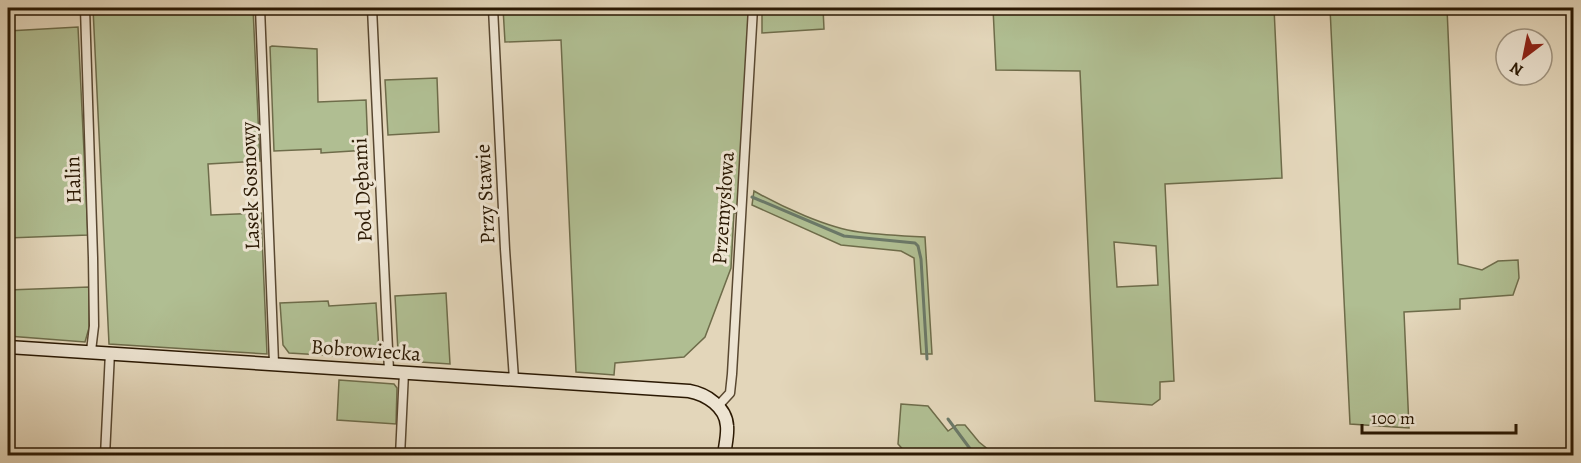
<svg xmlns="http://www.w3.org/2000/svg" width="1581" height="463" viewBox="0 0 1581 463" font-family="Alegreya,serif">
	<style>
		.green { fill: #b0be92; stroke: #6e6c4a; stroke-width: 1.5; fill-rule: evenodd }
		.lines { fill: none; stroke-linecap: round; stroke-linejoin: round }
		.stream { stroke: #6b7968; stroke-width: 3 }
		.street-casing { stroke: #594831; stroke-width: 11 }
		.secondary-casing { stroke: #2b1903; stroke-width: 15 }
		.street { stroke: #ede4d2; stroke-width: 8 }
		.secondary { stroke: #ede4d2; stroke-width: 12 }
		.labels { text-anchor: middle; stroke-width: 6; stroke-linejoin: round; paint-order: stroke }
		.street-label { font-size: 21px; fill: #2b1903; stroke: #ede4d2 }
	</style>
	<rect width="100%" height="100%" fill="#e3d6ba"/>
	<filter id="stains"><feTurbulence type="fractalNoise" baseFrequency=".00333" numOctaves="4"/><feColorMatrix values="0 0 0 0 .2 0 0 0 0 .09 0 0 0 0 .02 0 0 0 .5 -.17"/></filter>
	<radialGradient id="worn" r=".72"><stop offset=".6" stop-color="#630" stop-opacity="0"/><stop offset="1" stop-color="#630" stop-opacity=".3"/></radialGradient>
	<g class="green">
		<path d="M93 8H253L260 161 208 164 211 215 261 213 267 354 109 344Z"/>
		<path d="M503 8H749L739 213H734L731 268 705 337 684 357 615 363 614 375 576 372 561 40 505 42Z"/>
		<path d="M762 8H823L824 29 762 33Z"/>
		<path d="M993 8H1274L1282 178 1165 184 1174 381 1160 382V399L1152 405 1095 401 1080 71 996 70ZM1114 242 1156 246 1158 285 1117 287Z"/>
		<path d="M1330 8H1447L1458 264 1482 270 1498 261 1518 260 1519 278 1513 295 1460 299V309L1404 312 1409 428 1350 424Z"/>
		<path d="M78 27 88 235 8 238V31Z"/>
		<path d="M272 46 317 49 318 102 366 100 368 150 321 153V149L274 151 270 47Z"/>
		<path d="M437 78 439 132 388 135 385 80Z"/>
		<path d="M754 191C782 207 828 228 859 232 881 235 903 236 925 237L932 354H921L914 258 901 251 841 245 752 205Z"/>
		<path d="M89 287V328L85 342 8 336V290Z"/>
		<path d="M446 293 450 364 405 361 398 352 395 296Z"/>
		<path d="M328 301 329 306 376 303 379 351 372 358 289 353 283 345 280 303Z"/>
		<path d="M339 380 394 384 397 388 396 424 337 420Z"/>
		<path d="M901 404 928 406 948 431 957 425H965L979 442 995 455H908L898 444Z"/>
		<path d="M830 449 888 453V455H829Z"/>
	</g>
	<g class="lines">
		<g class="stream">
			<path d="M752 197 844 236 915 243 918 246 921 259 927 359"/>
			<path d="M948 419 971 450 978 456"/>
		</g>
		<defs>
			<g id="street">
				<path d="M85 8 93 258 94 326 91 351"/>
				<path d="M260 8 274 363"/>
				<path d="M372 8 389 371"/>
				<path d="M493 8 505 249 514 379"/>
				<path d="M718 406 730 393 732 374 753 8"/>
				<path d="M105 456 110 352"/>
				<path d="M400 456 404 372"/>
			</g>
			<path id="secondary" d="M8 347 689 391C706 394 726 407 727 426 728 435 725 446 724 456"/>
		</defs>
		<use href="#street" class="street-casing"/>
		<use href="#secondary" class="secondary-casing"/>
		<use href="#street" class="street"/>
		<use href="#secondary" class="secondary"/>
	</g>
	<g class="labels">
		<g class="street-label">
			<text transform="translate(73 180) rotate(-92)" y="7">Halin</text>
			<text transform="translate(250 186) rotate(-92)" y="7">Lasek Sosnowy</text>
			<text transform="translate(362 190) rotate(-93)" y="7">Pod Dębami</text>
			<text transform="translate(485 194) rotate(-93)" y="7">Przy Stawie</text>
			<text transform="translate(723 208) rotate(-86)" y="7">Przemysłowa</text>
			<text transform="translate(366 350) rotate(4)" y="7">Bobrowiecka</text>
		</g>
	</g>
	<rect width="1581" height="463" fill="none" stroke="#e3d6ba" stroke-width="30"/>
	<rect x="9" y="9" width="1563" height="445" fill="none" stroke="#2b1903" stroke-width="3"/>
	<rect x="15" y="15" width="1551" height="433" fill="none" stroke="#2b1903" stroke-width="1.5"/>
	<g transform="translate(1524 57) rotate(212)"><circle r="28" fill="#ede4d2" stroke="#9f937f" stroke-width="1.5"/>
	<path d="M0-4.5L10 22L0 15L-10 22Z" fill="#8f2418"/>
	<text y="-9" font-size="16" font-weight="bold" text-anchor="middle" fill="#2b1903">N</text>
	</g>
	<path d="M1362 424v9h154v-9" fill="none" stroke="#2b1903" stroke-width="3"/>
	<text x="1371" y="424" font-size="18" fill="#2b1903" stroke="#ede4d2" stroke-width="4.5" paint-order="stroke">100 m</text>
	<rect width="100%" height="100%" filter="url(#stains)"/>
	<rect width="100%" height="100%" fill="url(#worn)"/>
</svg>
